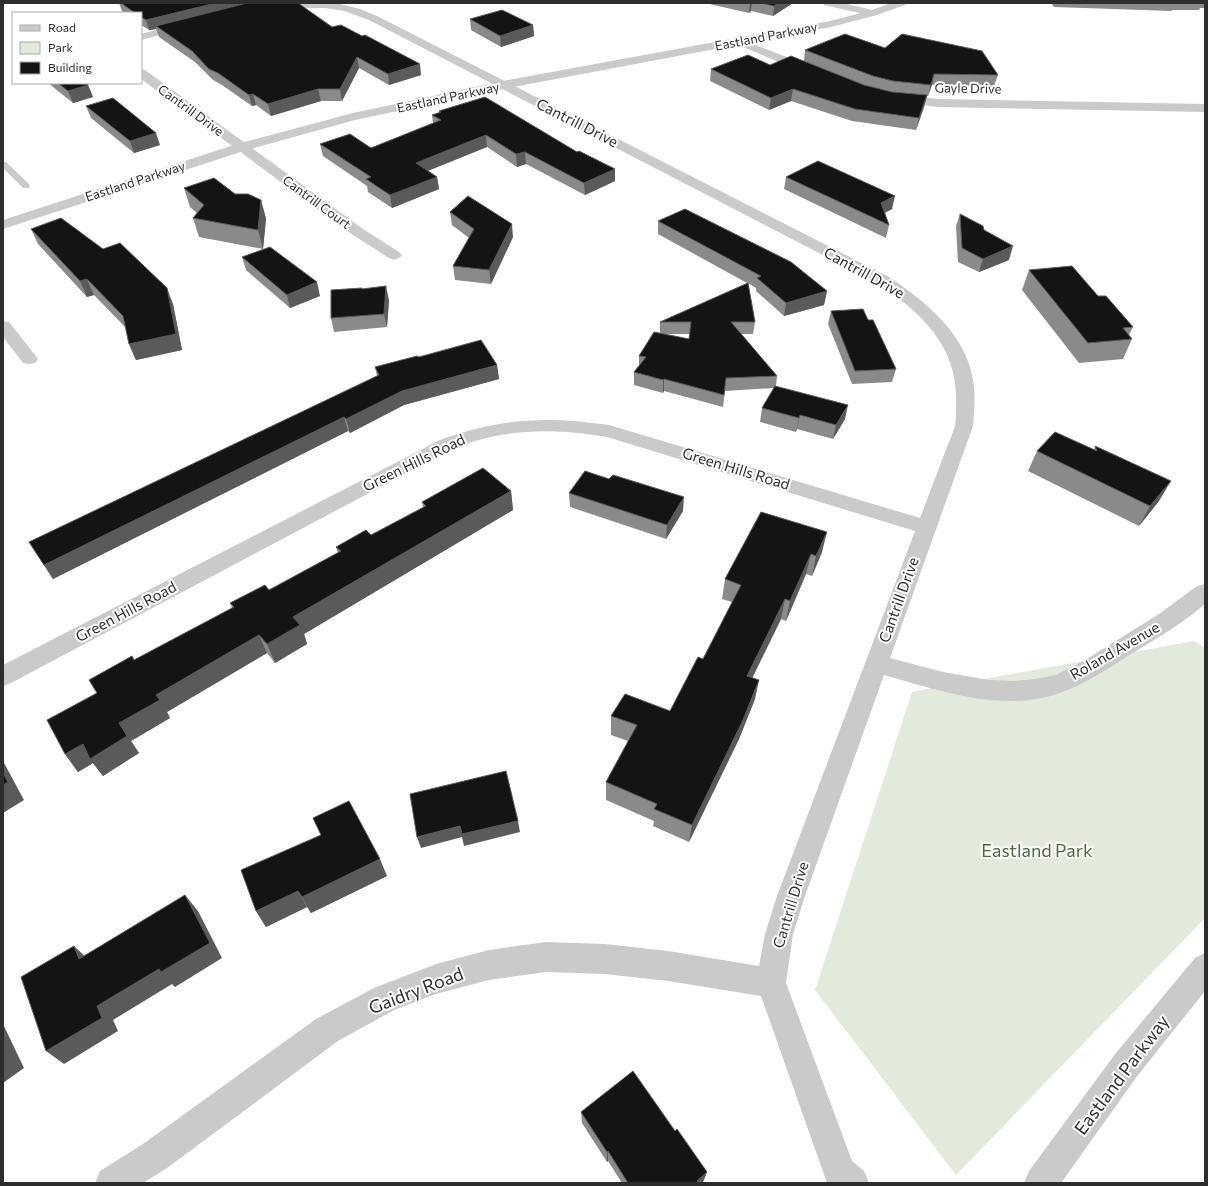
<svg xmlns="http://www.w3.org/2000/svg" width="1208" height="1186" viewBox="0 0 1208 1186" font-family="Commissioner,sans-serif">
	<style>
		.green { fill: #e2ebdb }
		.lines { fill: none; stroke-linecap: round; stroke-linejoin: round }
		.service { fill: #cacaca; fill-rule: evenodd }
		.minor { fill: #cacaca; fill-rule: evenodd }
		.tertiary { fill: #cacaca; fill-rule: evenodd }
		.wall { fill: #8a8a8a; fill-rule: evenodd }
		.shaded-wall { fill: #5a5a5a }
		.building { fill: #141414; stroke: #5a5a5a }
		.labels { text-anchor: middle; stroke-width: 4; stroke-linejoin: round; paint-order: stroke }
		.far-street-label { font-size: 13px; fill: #2d2d2d; stroke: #fff }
		.street-label { font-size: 15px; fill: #2d2d2d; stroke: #fff }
		.near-park-label { font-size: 18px; fill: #4c683c; stroke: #fff }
		.near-street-label { font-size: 18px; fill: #2d2d2d; stroke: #fff }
	</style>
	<rect width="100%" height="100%" fill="#fff"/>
	<path class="green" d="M1194 641 1205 648V918L956 1175 815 990 912 692Z"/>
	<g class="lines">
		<path class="service" d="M3 162H6L29 184 30 186 29 188H23L3 168Z"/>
		<g class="minor">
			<path d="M269 3H336L360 9 377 16 889 277C925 301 966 334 973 380 976 395 974 411 973 426L890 658 943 672 989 680 1012 681 1035 679 1056 675 1085 660 1159 614 1197 586 1205 584V604L1194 613C1176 627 1156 639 1136 651 1094 677 1063 701 1012 701 968 701 926 687 884 675L805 896 793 934 786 983 852 1161 864 1171 869 1183H827L761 996 668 981 605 974 546 972 489 980 436 994 394 1010 338 1041 167 1168 143 1183H95L100 1171 143 1144 316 1019 374 988 436 964 489 950 546 942 605 944 668 951 759 966 765 934 777 896 915 531 607 437C551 428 508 428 454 448L11 683 3 686V665L440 440C501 418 546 416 609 425L920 518C928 497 936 476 944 455 947 446 952 436 955 426 956 420 956 412 956 405 959 347 922 313 877 283L369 20 344 11 325 8H266L265 6Z"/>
			<path d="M823 3H842L877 11 878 13 873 16 824 5Z"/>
			<path d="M186 22 191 25 190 27 141 40V34Z"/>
			<path d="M740 39 815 68 817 71 815 74H807L736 44 734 42Z"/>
			<path d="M141 69 145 70 363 229 399 252 402 255 399 258 394 260 389 258 353 235 141 79Z"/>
			<path d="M895 94 938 99 1205 104V112L938 107 891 101 889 98 891 95Z"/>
			<path d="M3 321 9 322 35 355 38 359 35 363 29 364 23 363 3 337Z"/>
		</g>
		<g class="tertiary">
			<path d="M891 3H906L905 5 877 15 831 27 503 89 355 120 247 150 3 229V220L237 144 353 113 503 81 830 21 869 11Z"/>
			<path d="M1205 953V991L1138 1075 1061 1183H1024L1029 1171 1116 1053 1195 958Z"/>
		</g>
	</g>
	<g class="wall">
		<path d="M119 3H298L332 27 421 75 389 85 359 68 342 101H321L271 116 256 105 252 106 222 85 213 80 195 62 159 37 156 29 149 30 141 25V13H124L122 11Z"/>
		<path d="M705 3H793L773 16 751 11 749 13Z"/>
		<path d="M1051 3H1205V8H1200L1199 10H1172V11L1054 7Z"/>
		<path d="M470 19 533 25 534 36 501 47 471 30Z"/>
		<path d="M885 48 998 75 994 86 932 85 928 96H927L924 107 916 130 852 121 791 101 769 110 710 81 711 69 770 65 804 61 805 50Z"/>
		<path d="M48 83H87L93 97 73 103Z"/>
		<path d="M86 106 160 145 134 153 91 118Z"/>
		<path d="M439 111 577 152 615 169V181L585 195 526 164 517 167 487 147 428 171 437 177 439 189 392 208 368 192 367 186 323 156 320 144 371 148 433 123 432 115 440 113Z"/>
		<path d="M786 177 892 209 885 213 889 225 886 238 784 189Z"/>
		<path d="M184 188 261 200 266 219 263 249 199 237 193 218 197 213 190 207Z"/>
		<path d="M450 212 513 237 491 284 455 280 453 266 469 238 452 225Z"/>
		<path d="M960 214 984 230 1009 260 979 272 958 262 956 226Z"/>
		<path d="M658 221 827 291 824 305 784 316 756 291V288L748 283 755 322 753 334H741L777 376 776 386 845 419 833 439 797 429 796 432 760 422 762 408 774 388 725 391 723 407 664 391 663 393 634 385V372L639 367V356L660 333V322L747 283 658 234ZM664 334H689V339Z"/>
		<path d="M31 229 173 304 182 350 136 360 129 344 126 328 94 295 87 297 38 244Z"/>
		<path d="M242 257 320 296 290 308 246 270Z"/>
		<path d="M1029 270 1098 296 1133 327 1129 335 1132 339 1123 359 1079 363 1022 290Z"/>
		<path d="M362 289 389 300 387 327 334 332 331 318Z"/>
		<path d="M831 311 868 320 896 369 892 382 852 384 828 324Z"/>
		<path d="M419 357 497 365 499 379 404 405 350 433 348 431 53 579 29 542 377 376 375 367Z"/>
		<path d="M1095 446 1159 501 1139 526 1028 471 1037 451 1094 450Z"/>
		<path d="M511 491 513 510 304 634 307 644 275 663 267 653 167 712 170 718 131 741 139 753 103 776 93 763 78 772 65 754 97 693 134 660 232 608 230 603 269 590 338 553 336 547 371 535 423 507 422 502Z"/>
		<path d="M569 493 683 511 666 539 570 507Z"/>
		<path d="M761 512 822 552 812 576 806 574 786 621 781 619 752 678 755 699 739 739 689 842 653 826 654 821 606 800V782L628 741 611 735V716L670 711 703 659 732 602 722 599 725 579Z"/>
		<path d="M241 870 387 876 311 913 307 907 266 927 256 911Z"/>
		<path d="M581 1112 675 1131 707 1172 703 1182 702 1183H622L608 1161 607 1162 582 1123Z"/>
	</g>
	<g class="shaded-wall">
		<path d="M216 3H261L156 26V29L149 30 146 20Z"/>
		<path d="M750 3H752L751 11 749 13Z"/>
		<path d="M778 3H793L773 16 774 6Z"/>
		<path d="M533 25 534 36 501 47 500 36Z"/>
		<path d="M357 57 359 68 342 101 340 89Z"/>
		<path d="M420 64 421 75 389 85 388 74Z"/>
		<path d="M934 74 932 85 928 96Z"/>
		<path d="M88 85 93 97 73 103 68 91Z"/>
		<path d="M318 89 321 101 271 116 268 104Z"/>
		<path d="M793 89 791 101 769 110 771 98Z"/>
		<path d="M253 94 256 105 252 106 249 95Z"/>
		<path d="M927 95 924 107 916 130 919 118Z"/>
		<path d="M156 133 160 145 134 153 130 141Z"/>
		<path d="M486 135 487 147 417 175 416 163Z"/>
		<path d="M525 152 526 164 517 167 516 154Z"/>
		<path d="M615 169V181L585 195 584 183Z"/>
		<path d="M437 177 439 189 392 208 390 195Z"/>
		<path d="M895 196 892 209 878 216 881 203Z"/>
		<path d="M261 200 266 219 263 249 258 230Z"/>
		<path d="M512 224 513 237 491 284 489 270Z"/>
		<path d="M1013 246 1009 260 979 272 983 259Z"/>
		<path d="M87 279 94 295 87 297 80 281Z"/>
		<path d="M317 282 320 296 290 308 287 295Z"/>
		<path d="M386 286 389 300 387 327 384 314Z"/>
		<path d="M167 288 173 304 182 350 136 360 129 344Z"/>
		<path d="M827 291 824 305 784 316 786 303Z"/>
		<path d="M497 365 499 379 404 405 350 433 346 419 402 391Z"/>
		<path d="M664 379V391L663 393V380Z"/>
		<path d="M848 405 845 419 833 439 836 425Z"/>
		<path d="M800 415 797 429 796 432 799 418Z"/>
		<path d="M344 417 348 431 53 579 44 565Z"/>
		<path d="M1171 481 1159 501 1139 526 1150 506Z"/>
		<path d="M511 491 513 510 304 634 307 644 275 663 267 644 293 617Z"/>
		<path d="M684 497 683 511 666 539 667 525Z"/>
		<path d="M827 532 822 552 812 576 816 556Z"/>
		<path d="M811 554 806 574 786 621 790 601Z"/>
		<path d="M785 599 781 619 744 695 747 676Z"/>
		<path d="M259 635 267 653 167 712 170 718 131 741 139 753 103 776 93 763 78 772 65 754 119 723 156 695Z"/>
		<path d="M759 680 755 699 739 739 689 842 692 825Z"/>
		<path d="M3 761 24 800 3 813Z"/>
		<path d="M518 821 520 832 464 846 462 837 421 848 417 837 460 826Z"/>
		<path d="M380 859 387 876 311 913 302 897Z"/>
		<path d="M298 891 307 907 266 927 256 911Z"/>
		<path d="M185 895 198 911 222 958 175 987 172 984 113 1020 118 1031 64 1064 46 1051 97 1006Z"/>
		<path d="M74 946 90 961 79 959Z"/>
		<path d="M3 1024 24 1068 3 1083Z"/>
		<path d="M608 1151V1161L607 1162V1152Z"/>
		<path d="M707 1172 703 1182 702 1183H696L697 1181Z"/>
	</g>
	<g class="building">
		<path d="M121 3H216L146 20 141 17V13H135Z"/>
		<path d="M247 3H298L332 27 341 25 362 36 365 35 420 64 388 74 357 57 340 89H318L268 104 253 94 249 95 218 73 209 69 192 51 156 26Z"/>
		<path d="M761 3H778L774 6Z"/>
		<path d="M502 10 533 25 500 36 470 19Z"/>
		<path d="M845 34 885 48 902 34 982 51 998 75 934 74 931 85 893 81 873 76 805 50Z"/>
		<path d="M748 55 770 65 791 56 864 85 892 92 927 95 919 118 855 109 793 89 771 98 711 69Z"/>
		<path d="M58 83H87L88 85 68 91Z"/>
		<path d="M485 97 577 152 579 151 615 169 584 183 525 152 516 154 486 135 416 163 437 177 390 195 366 179 371 177 320 144 350 134 371 148 441 120 432 115 441 112 439 111Z"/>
		<path d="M113 98 156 133 130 141 86 106Z"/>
		<path d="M818 161 895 196 881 203 889 225 786 177Z"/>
		<path d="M214 178 235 194H248L261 200 258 230 193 218 204 205 184 188Z"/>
		<path d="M468 196 512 224 489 270 453 266 474 229 450 212Z"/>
		<path d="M685 209 791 262 827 291 786 303 757 278 761 276 658 221Z"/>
		<path d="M960 214 983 226 984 230 1013 246 983 259 962 248Z"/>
		<path d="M61 218 103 249 120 243 167 288 176 334 129 344 123 316 87 279 80 281 31 229Z"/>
		<path d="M270 247 317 282 287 295 242 257Z"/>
		<path d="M1072 266 1098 296H1106L1133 327 1123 328 1132 339 1088 343 1029 270Z"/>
		<path d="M748 283 755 322H731L777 376 726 378 724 395 664 379 663 380 634 372 646 357 639 356 654 332 689 339 691 322H660Z"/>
		<path d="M386 286 384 314 331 318V290L362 288V289Z"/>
		<path d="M863 309 868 320H873L896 369 855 371 831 311Z"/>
		<path d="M481 340 497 365 402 391 346 419 344 417 44 565 29 542 379 375 375 367 417 356 419 357Z"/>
		<path d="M775 386 848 405 836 425 800 415 799 418 762 408Z"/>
		<path d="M1055 432 1097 451 1095 446 1171 481 1150 506 1037 451Z"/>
		<path d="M483 468 511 491 293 617 300 625 267 644 259 635 156 695 160 700 119 723 127 736 90 759 83 744 65 754 47 720 97 693 89 680 132 656 134 660 234 607 230 603 265 585 269 590 341 551 336 547 366 530 371 535 426 506 422 502Z"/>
		<path d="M585 471 609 479 613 475 684 497 667 525 569 493Z"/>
		<path d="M761 512 827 532 816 556 811 554 790 601 785 599 747 676 759 680 743 720 692 825 654 809 657 804 606 782 637 725 611 716 625 694 670 711 698 657 703 659 741 585 725 579Z"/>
		<path d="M506 771 518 821 462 834 460 826 417 837 410 794Z"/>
		<path d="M3 773 8 782 3 785Z"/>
		<path d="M349 801 380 859 302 897 298 891 256 911 241 870 321 835 313 818Z"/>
		<path d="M185 895 210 943 161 972 159 969 97 1006 102 1018 46 1051 21 977 74 946 79 959Z"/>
		<path d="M633 1071 675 1131 677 1129 707 1172 697 1181 699 1183H628L608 1151 607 1152 581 1112Z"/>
	</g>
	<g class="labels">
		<g class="far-street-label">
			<text transform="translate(766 36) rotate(-11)" y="5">Eastland Parkway</text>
			<text transform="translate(968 88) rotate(1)" y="5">Gayle Drive</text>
			<text transform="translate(448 97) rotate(-12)" y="5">Eastland Parkway</text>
			<text transform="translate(191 110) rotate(36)" y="5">Cantrill Drive</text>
			<text transform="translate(135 181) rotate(-18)" y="5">Eastland Parkway</text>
			<text transform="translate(317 202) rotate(36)" y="5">Cantrill Court</text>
		</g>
		<g class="street-label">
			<text transform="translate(577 123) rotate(27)" y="5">Cantrill Drive</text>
			<text transform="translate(864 273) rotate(29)" y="5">Cantrill Drive</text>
			<text transform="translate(414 463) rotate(-26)" y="5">Green Hills Road</text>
			<text transform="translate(736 469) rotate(17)" y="5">Green Hills Road</text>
			<text transform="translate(899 600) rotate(-70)" y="5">Cantrill Drive</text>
			<text transform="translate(126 612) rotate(-28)" y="5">Green Hills Road</text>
			<text transform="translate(1115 651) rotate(-30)" y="5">Roland Avenue</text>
			<text transform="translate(791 905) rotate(-73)" y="5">Cantrill Drive</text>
		</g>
		<g class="near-park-label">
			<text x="1037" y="857">Eastland Park</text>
		</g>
		<g class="near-street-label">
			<text transform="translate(416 991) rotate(-21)" y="6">Gaidry Road</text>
			<text transform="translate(1122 1075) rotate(-53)" y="6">Eastland Parkway</text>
		</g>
	</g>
	<rect width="1208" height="1186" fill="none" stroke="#2d2d2d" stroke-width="8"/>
	<rect x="12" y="12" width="130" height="72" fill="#ffffff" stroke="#ababab"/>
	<rect x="20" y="25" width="20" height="6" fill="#cacaca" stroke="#ababab"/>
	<text x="48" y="32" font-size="12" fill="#2d2d2d">Road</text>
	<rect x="20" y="42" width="20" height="12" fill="#e2ebdb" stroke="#ababab"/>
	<text x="48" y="52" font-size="12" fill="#2d2d2d">Park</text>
	<rect x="20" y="62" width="20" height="12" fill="#141414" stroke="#ababab"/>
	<text x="48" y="72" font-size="12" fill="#2d2d2d">Building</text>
</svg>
